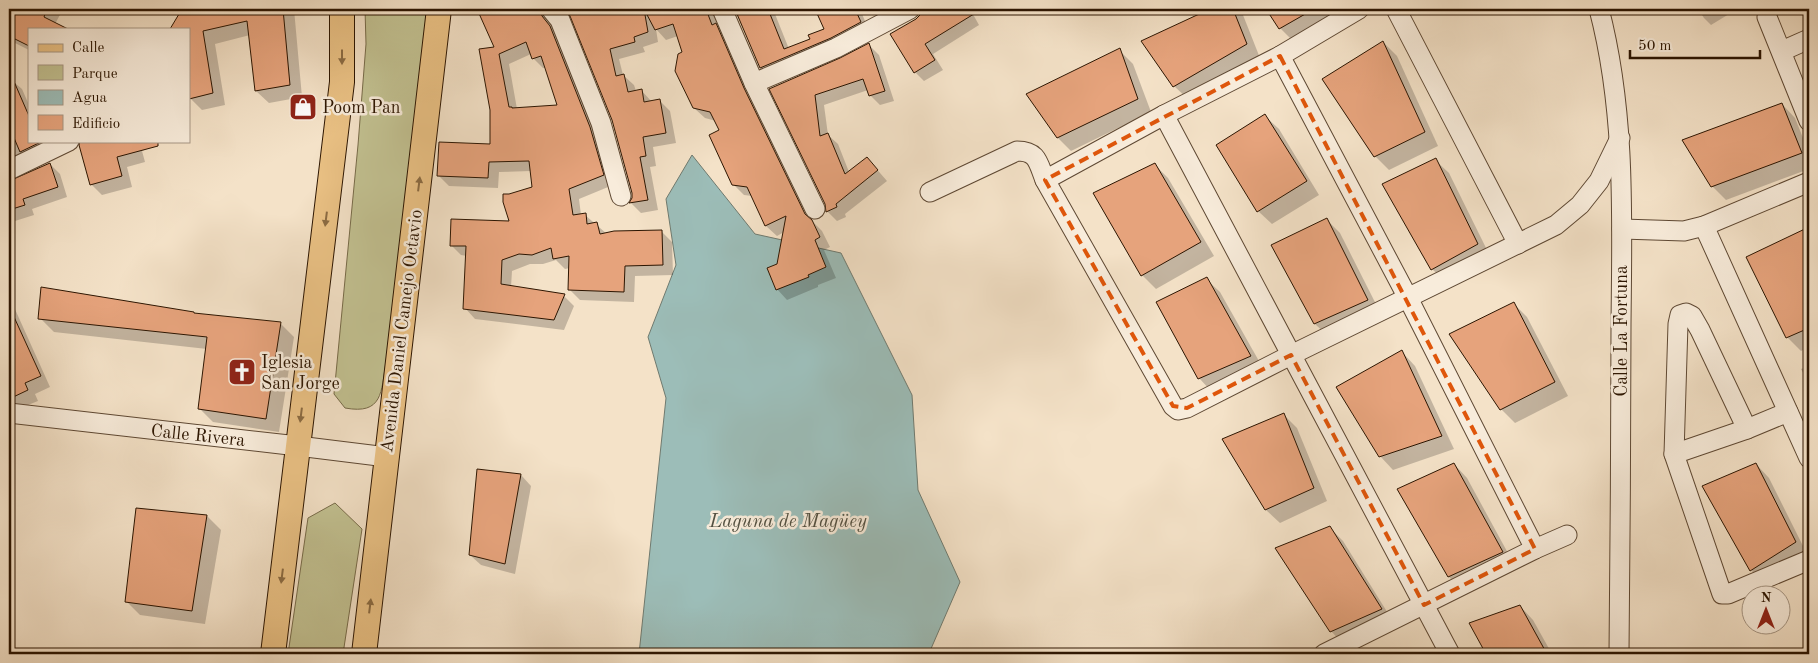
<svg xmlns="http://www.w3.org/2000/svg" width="1818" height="663" viewBox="0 0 1818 663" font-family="'Old Standard TT',serif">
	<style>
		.green { fill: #c2c191; stroke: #776b49 }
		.water { fill: #9cbdb8; stroke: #6f7a6f }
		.shadow { fill: #0003; fill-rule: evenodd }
		.building { fill: #e6a37c; stroke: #2c1501; fill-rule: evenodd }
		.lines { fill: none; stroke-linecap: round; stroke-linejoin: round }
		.minor-casing { stroke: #5e4833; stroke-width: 21 }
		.major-casing { stroke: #2c1501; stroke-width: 26 }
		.minor { stroke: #f8ecdb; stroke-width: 19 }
		.major { stroke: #eac184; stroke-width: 24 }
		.oneway { fill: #8b6b42 }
		.marked { fill: none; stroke: #df560b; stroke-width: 4; stroke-dasharray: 10 6; stroke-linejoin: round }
		.labels { text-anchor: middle; stroke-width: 5; stroke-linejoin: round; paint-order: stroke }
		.poi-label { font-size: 18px; fill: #2c1501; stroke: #f8ecdb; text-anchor: start }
		.street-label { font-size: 18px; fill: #2c1501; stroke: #f8ecdb }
		.water-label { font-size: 19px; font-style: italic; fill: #535041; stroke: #f8ecdb }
	</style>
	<rect width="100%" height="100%" fill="#f4e2c8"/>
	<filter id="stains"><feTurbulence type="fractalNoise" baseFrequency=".004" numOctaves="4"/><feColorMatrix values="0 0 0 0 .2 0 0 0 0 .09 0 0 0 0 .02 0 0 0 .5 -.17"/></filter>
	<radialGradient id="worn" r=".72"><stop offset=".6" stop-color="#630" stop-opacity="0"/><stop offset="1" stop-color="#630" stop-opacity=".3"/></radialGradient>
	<g class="green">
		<path d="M365 9H428L386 362C381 392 383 415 345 408L334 394 358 145 366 44Z"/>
		<path d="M335 503 362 529 343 654H288L308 518Z"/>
	</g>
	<path class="water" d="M692 155 755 234 841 253 912 395 918 490 960 582 930 651 932 654H639L666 398 648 337 676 265 666 199Z"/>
	<g class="shadow">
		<path d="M9 9H63L54 26 29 29V50L9 40Z"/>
		<path d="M183 9H294L302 97 269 103 256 91 250 35 215 44 225 105 202 110 190 98 189 93V29L173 27Z"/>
		<path d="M488 9H558L550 16V23L560 37 600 138 613 185 579 199 581 215H585L607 234 662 232 672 242 673 275 635 276 634 302 580 300 570 290V268L565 269 556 260 543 264H530L512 271 511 287 564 296 574 306 564 330 475 319 465 308 467 256 461 255 451 245 511 223 534 188 531 171 499 172 498 188 449 186 439 176 492 145 496 48 480 13ZM531 54 533 58 543 68H546L559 106 517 109 509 64Z"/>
		<path d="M564 9H728L754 100 814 223 822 231 830 247 824 250 836 278 818 285V287L787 300 777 289 778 265 784 232 777 236 766 226 752 196 744 195 733 184 721 131 716 121 705 118 694 108 684 53 678 36 666 40 656 29 658 42 643 47 645 52 619 59 623 75 634 85 636 91 641 90 652 102 659 100 670 111 676 143 653 147 656 166 650 167 658 210 641 213 631 203 633 199V193L613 118 568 10Z"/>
		<path d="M734 9H773L789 49 812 40 825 29 817 9H860L870 33 771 78 761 68Z"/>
		<path d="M922 9H970L979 25 933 54 943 70 924 81 915 72 892 35 920 16Z"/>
		<path d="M1011 9H1030L1015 13Z"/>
		<path d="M1213 9H1237L1243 15 1260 58 1188 99 1174 86 1143 41Z"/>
		<path d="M1267 9H1351L1294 42 1280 28Z"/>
		<path d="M1698 9H1732L1734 11 1711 25 1704 18Z"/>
		<path d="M1383 42 1397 56 1438 146 1389 170 1375 156Z"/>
		<path d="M869 45 879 55 894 101 880 105 870 95 868 90 824 105 828 135 838 144 849 172 867 158 887 181 845 214 846 217 837 221 827 211 826 204 771 89 841 59Z"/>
		<path d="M1119 50 1133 64 1151 112 1071 151 1058 138Z"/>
		<path d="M9 78 22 89 29 105V141H52L9 177Z"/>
		<path d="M1782 104 1795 118 1809 153V169L1726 200 1712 186Z"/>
		<path d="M1265 116 1279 129 1319 195 1272 224 1258 211Z"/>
		<path d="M148 141 150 148 142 151 145 162 127 167 132 187 102 195 91 184 80 145Z"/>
		<path d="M1435 160 1449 173 1491 258 1446 282 1432 269Z"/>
		<path d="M50 164 60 174 67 197 32 209 34 215 15 221 9 214V181L14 182Z"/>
		<path d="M1154 164 1168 178 1214 256 1156 289 1142 275Z"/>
		<path d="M1326 219 1340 233 1381 314 1329 337 1315 324 1273 246Z"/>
		<path d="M1806 229 1809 233V347L1801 351 1787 337Z"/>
		<path d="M1206 279 1220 292 1264 370 1212 392 1199 378Z"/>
		<path d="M9 302 14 307 50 387 35 394 38 401 18 409 9 400Z"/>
		<path d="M1513 303 1527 317 1568 396 1515 423 1501 409Z"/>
		<path d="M40 318 280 323 294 337 279 432 213 422 199 408 207 349 54 332Z"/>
		<path d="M1402 352 1415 366 1454 449 1393 470 1380 456Z"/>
		<path d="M1809 366V384L1801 369Z"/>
		<path d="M1283 414 1297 428 1327 501 1280 523 1266 510 1224 439Z"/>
		<path d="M1454 464 1467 478 1515 566 1463 590 1449 577Z"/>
		<path d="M1756 464 1769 478 1808 556 1764 584 1751 570Z"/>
		<path d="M521 475 531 486 515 574 481 565 470 555Z"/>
		<path d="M137 509 207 516 221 530 205 624 140 615 126 601Z"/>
		<path d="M1329 527 1343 541 1394 623 1344 645 1331 631Z"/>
		<path d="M1520 606 1533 620 1552 654H1488L1471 624Z"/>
	</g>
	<g class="building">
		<path d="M9 9H47L44 17 68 29H29V46L9 36Z"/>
		<path d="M182 9H283L290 85 255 91 247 21 203 31 213 93 189 99V29H170Z"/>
		<path d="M477 9H540L542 16 550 26 590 127 604 175 569 189 573 215 586 213 587 224 597 222 600 234 614 231 662 230 663 265 625 266 624 292 568 290 569 256 553 259 551 248 532 255 519 254 502 260 501 284 565 294 554 320 463 309 466 246H450L451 219 509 221 503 202V194H509L532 187 529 161 489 162 488 178 437 176 439 142 490 144V110L479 49 494 47ZM526 42 532 59 541 56 557 105 512 108V107H509L499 54Z"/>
		<path d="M565 9H644L648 32 634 37 635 42 610 49 616 76 624 74 628 92 642 89 644 102 660 99 666 133 643 137 646 156 640 157 648 200 629 203 632 198V193L612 120 570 16Z"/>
		<path d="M644 9H706L712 25 716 23 744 88 805 214 812 220 820 237 815 240 826 267 808 275 809 277 776 290 767 268 777 264 786 216 765 226 747 187 732 185 709 135 719 130 710 112 693 108 675 71 678 54 682 52 673 24 655 30Z"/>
		<path d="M750 9H768L784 49 810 39 808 35 824 29 815 9H855L861 22 831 38 760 68 737 14Z"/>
		<path d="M921 9H982L925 44 935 60 914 73 890 34 916 19 920 15Z"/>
		<path d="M1210 9H1233L1247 44 1173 87 1141 41Z"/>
		<path d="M1266 9H1314L1279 29Z"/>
		<path d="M1383 41 1425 132 1374 157 1322 79Z"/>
		<path d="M869 43 885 91 869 96 863 79 815 95 820 136 828 133 845 174 867 157 878 170 836 204 837 207 826 212 825 204 769 89 840 58Z"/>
		<path d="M1120 48 1138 99 1057 138 1026 94Z"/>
		<path d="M9 70 29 116V141H43L20 152 9 126Z"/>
		<path d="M1782 103 1802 153 1711 187 1682 140Z"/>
		<path d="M1265 114 1307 181 1257 212 1216 145Z"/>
		<path d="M80 141H158V146L117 157 122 176 90 185 79 145Z"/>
		<path d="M1436 158 1478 244 1431 270 1382 184Z"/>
		<path d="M50 163 58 187 23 199 25 205 9 210V181Z"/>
		<path d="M1155 163 1201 242 1141 276 1093 193Z"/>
		<path d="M1327 218 1368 300 1314 324 1271 245Z"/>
		<path d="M1809 227V328L1786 338 1746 257Z"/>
		<path d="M1207 277 1251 356 1198 379 1156 302Z"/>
		<path d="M41 287 194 312V313L281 322 266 419 198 409 207 337 38 319Z"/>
		<path d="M1514 302 1555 382 1500 410 1449 334Z"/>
		<path d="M9 306 41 376 25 383 28 390 9 399Z"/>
		<path d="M1402 350 1442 436 1379 457 1336 387Z"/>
		<path d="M1284 413 1314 488 1265 510 1222 439Z"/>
		<path d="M1454 463 1503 552 1448 577 1397 489Z"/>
		<path d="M1756 463 1796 542 1750 571 1702 486Z"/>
		<path d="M477 469 521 474 505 564 469 555Z"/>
		<path d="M136 508 207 515 192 611 125 602Z"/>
		<path d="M1330 526 1382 609 1330 632 1275 548Z"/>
		<path d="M1520 605 1547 654H1486L1469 623Z"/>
	</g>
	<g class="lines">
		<defs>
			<g id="minor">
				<path d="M551 9 560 20 601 123 621 196"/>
				<path d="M722 9 754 83 815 209"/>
				<path d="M1396 9 1518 244"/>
				<path d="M1599 9C1626 112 1622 219 1621 325 1621 435 1620 544 1619 654"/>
				<path d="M1767 17 1809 121"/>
				<path d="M1782 51 1809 39"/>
				<path d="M1280 56 1408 298 1535 549"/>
				<path d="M754 83 836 48 910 9"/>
				<path d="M1164 115 1450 654"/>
				<path d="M9 170 69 141"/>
				<path d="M1045 180 1164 115 1280 56 1359 9"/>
				<path d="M930 192 1017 151C1038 151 1038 163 1045 180L1173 406 1178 410 1187 408 1291 355 1556 225 1580 205 1599 181 1620 138"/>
				<path d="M1704 226 1809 458"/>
				<path d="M1622 229 1684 231 1704 226 1809 182"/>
				<path d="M9 413 298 446 387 457"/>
				<path d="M1747 429 1700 330 1692 316 1686 313 1680 315 1678 324 1674 454 1722 594H1728L1809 560"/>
				<path d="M1674 454 1747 429 1788 412"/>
				<path d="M1324 654 1535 549 1567 535"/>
			</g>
			<g id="major">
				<path d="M273 654 342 82V9"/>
				<path d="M364 654 439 9"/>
			</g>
		</defs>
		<use href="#minor" class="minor-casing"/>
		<use href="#major" class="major-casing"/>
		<use href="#minor" class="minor"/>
		<use href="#major" class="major"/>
	</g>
	<defs><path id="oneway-solid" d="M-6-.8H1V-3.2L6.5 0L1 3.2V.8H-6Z" transform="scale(1.25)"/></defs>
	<g class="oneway">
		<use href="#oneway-solid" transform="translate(342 57) rotate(90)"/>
		<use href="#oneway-solid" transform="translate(419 184) rotate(-83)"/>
		<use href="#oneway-solid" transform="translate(326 219) rotate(97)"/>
		<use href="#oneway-solid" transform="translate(301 415) rotate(97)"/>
		<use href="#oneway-solid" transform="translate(282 576) rotate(97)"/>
		<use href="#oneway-solid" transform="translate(370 606) rotate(-83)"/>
	</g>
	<path class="marked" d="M1280 56 1535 549 1424 605 1291 355 1187 408 1173 406 1045 180Z"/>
	<defs>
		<symbol id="shop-square" viewBox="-11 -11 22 22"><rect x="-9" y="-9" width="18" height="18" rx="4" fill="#8f2418" stroke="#f8ecdb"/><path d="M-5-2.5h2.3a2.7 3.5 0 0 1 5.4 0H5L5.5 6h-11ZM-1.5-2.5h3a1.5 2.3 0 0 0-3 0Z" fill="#fff"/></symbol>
		<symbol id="church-square" viewBox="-11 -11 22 22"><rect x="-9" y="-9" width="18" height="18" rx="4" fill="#8f2418" stroke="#f8ecdb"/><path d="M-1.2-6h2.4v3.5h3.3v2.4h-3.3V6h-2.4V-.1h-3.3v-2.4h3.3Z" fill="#fff"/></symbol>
	</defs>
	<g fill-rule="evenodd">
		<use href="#shop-square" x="287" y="91" width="32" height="32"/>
		<use href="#church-square" x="226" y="356" width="32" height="32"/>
	</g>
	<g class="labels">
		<g class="poi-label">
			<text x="322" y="113">Poom Pan</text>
			<text x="261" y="368">Iglesia<tspan x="261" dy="21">San Jorge</tspan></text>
		</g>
		<g class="street-label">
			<text transform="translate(401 331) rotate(-83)" y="6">Avenida Daniel Camejo Octavio</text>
			<text transform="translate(1621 331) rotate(-90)" y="6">Calle La Fortuna</text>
			<text transform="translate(198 435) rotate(6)" y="6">Calle Rivera</text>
		</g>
		<g class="water-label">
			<text x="788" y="527">Laguna de Magüey</text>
		</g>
	</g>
	<rect width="1818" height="663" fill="none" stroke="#f4e2c8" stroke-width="30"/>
	<rect x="10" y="10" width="1798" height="643" fill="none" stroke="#2c1501" stroke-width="2.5"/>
	<rect x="15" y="15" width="1788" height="633" fill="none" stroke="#2c1501"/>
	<rect x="28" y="28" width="162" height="115" fill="#f8ecdb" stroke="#a69684"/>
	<rect x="38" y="44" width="25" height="8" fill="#eac184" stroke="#a69684"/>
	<text x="72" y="52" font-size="15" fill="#2c1501">Calle</text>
	<rect x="38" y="65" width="25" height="15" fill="#c2c191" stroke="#a69684"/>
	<text x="72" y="78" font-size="15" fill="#2c1501">Parque</text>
	<rect x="38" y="90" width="25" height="15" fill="#9cbdb8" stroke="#a69684"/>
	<text x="72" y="102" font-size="15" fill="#2c1501">Agua</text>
	<rect x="38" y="115" width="25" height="15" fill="#e6a37c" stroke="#a69684"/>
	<text x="72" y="128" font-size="15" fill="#2c1501">Edificio</text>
	<g transform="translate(1766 610)"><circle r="24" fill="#f8ecdb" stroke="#a69684"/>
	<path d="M0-4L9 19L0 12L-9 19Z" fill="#8f2418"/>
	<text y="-8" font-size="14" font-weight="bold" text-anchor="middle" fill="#2c1501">N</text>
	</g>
	<path d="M1630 50v8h130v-8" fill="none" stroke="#2c1501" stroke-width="2.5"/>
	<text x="1638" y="50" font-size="15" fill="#2c1501" stroke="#f8ecdb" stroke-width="4" paint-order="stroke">50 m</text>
	<rect width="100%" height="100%" filter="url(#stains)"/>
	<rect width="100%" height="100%" fill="url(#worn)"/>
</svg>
